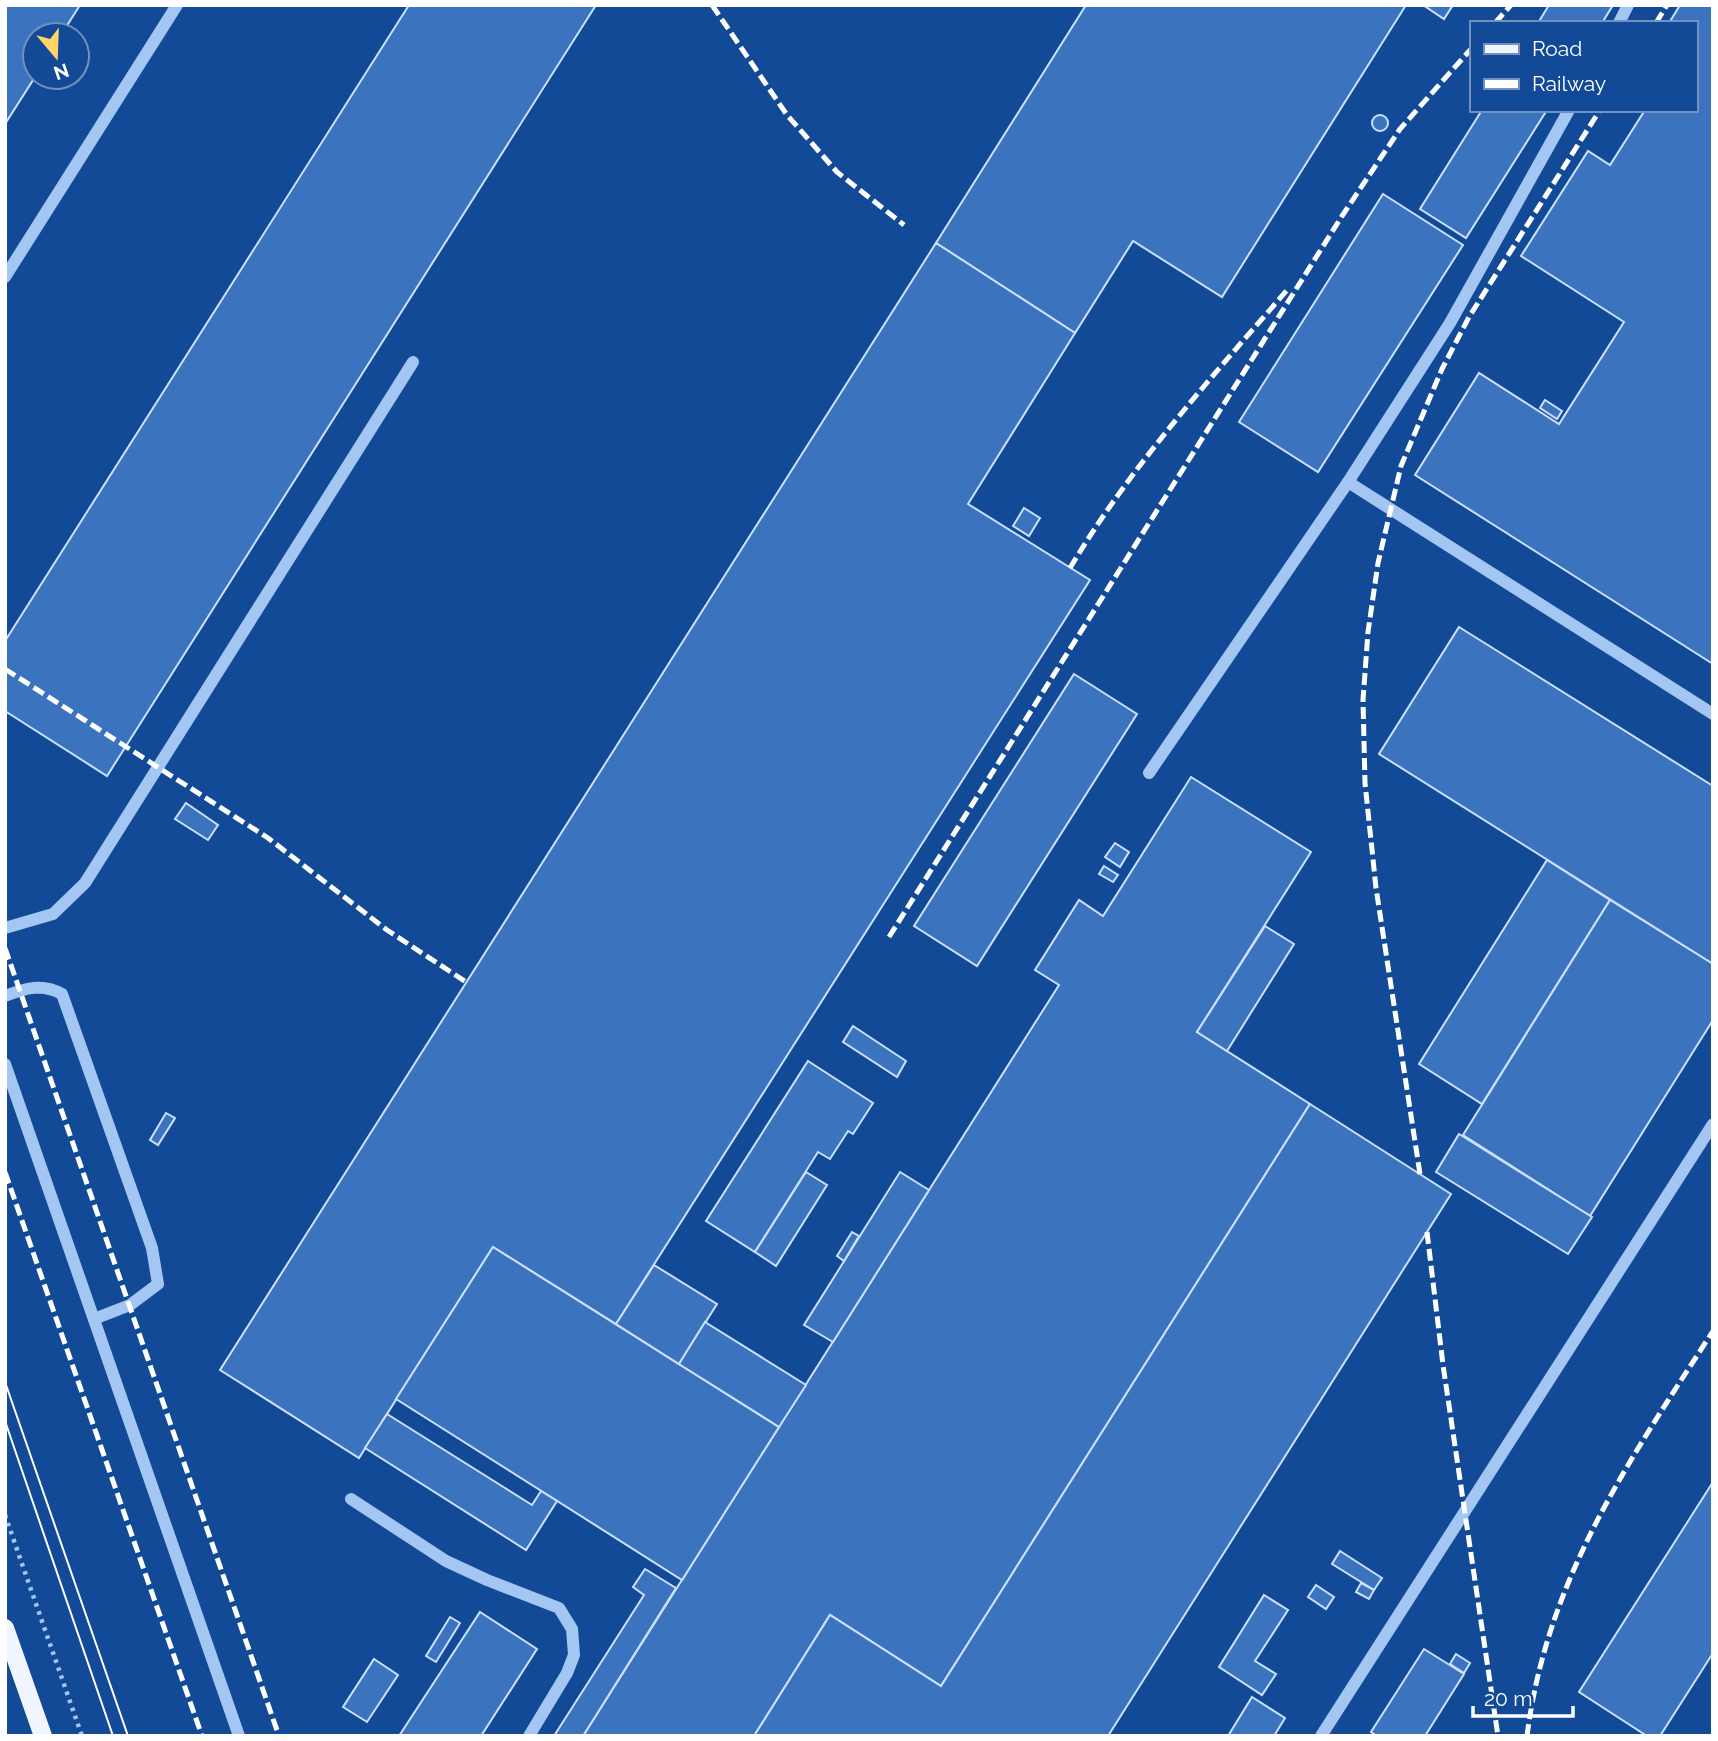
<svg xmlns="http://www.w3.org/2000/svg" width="1718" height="1741" viewBox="0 0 1718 1741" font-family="Raleway,sans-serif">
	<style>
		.building { fill: #3b73bf; stroke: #cbe1fd; stroke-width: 2 }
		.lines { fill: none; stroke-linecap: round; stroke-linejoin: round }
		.path { stroke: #a4c6f3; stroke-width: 4.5; stroke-dasharray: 3.5 5; stroke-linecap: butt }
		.minor { stroke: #a4c6f3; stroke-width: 12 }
		.major { stroke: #f0f5ff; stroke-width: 18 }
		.tram { stroke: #fff; stroke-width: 2 }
		.rail { stroke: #fff; stroke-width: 5; stroke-dasharray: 12 5; stroke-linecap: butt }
	</style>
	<rect width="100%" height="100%" fill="#134a97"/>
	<g class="building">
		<path d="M5 5H80L61 35H35V77L5 124Z"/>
		<path d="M409 5H596L107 776 5 711V641Z"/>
		<path d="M1086 5H1406L1222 297 1133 241 1075 333 936 243Z"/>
		<path d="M1423 5H1453L1444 19Z"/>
		<path d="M1549 5H1613L1602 23H1538Z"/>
		<path d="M1680 5H1713V664L1415 475 1479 373 1559 424 1624 322 1521 256 1588 151 1610 165 1645 110H1695V23H1669Z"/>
		<path d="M1482 110H1547L1466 238 1420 209Z"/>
		<circle cx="1380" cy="123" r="8"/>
		<path d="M1383 194 1463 245 1318 472 1239 422Z"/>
		<path d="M936 243 1075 333 968 504 1090 580 616 1324 493 1247 359 1458 220 1370Z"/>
		<path d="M1545 400 1562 411 1557 419 1540 408Z"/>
		<path d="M1024 508 1040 518 1029 536 1013 526Z"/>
		<path d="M1459 627 1713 786V964L1379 754Z"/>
		<path d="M1074 674 1137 714 977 966 914 926Z"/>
		<path d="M1191 777 1311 852 1197 1032 1310 1104 941 1686 830 1615 754 1736H583L1059 985 1035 970 1079 900 1103 916Z"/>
		<path d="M186 803 218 825 208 840 175 819Z"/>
		<path d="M1115 843 1129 852 1120 867 1105 857Z"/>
		<path d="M1547 860 1610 900 1482 1104 1419 1064Z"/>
		<path d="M1104 866 1118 875 1113 882 1099 874Z"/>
		<path d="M1610 900 1713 964V1020L1590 1216 1463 1135Z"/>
		<path d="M1265 926 1294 944 1227 1051 1197 1032Z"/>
		<path d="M853 1026 906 1061 897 1077 843 1042Z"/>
		<path d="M808 1061 873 1103 853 1134 848 1131 830 1159 818 1152 755 1252 706 1221Z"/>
		<path d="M1310 1104 1451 1194 1108 1736H754L830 1615 941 1686Z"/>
		<path d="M166 1113 175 1118 158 1145 150 1140Z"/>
		<path d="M1459 1134 1592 1217 1568 1254 1436 1172Z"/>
		<path d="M806 1172 827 1185 776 1266 755 1252Z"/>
		<path d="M900 1172 929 1190 833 1342 804 1325Z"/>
		<path d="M852 1232 859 1236 844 1261 837 1256Z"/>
		<path d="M493 1247 779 1427 682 1580 396 1399Z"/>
		<path d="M654 1265 717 1304 679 1364 616 1324Z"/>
		<path d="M705 1322 806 1385 779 1427 679 1364Z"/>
		<path d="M387 1414 532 1505 541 1491 557 1501 526 1550 365 1448Z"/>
		<path d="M1713 1482V1653L1660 1736H1647L1579 1692Z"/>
		<path d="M1340 1551 1382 1578 1374 1590 1332 1564Z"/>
		<path d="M645 1569 676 1588 583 1736H554L644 1595 633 1587Z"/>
		<path d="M1361 1583 1374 1590 1369 1599 1356 1592Z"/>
		<path d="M1316 1585 1334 1597 1326 1609 1308 1597Z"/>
		<path d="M1264 1595 1288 1610 1255 1661 1276 1674 1262 1695 1219 1667Z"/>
		<path d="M480 1612 537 1649 481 1736H399Z"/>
		<path d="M450 1617 460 1623 436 1662 426 1656Z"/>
		<path d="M1424 1649 1464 1674 1425 1736H1377L1371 1732Z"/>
		<path d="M1456 1654 1470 1663 1464 1673 1450 1664Z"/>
		<path d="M374 1659 398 1675 367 1722 343 1707Z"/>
		<path d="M1252 1697 1285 1718 1274 1736H1228Z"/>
	</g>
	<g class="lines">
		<path class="path" d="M5 1515 82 1736"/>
		<g class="minor">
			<path d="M1619 23 1628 5"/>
			<path d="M5 277 177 5"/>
			<path d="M1348 482 1713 714"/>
			<path d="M1149 773 1348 482 1450 323 1569 110"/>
			<path d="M5 928 53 914 85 883 413 362"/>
			<path d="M5 996C25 988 43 983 62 994L152 1248 158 1284 130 1305 94 1319"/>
			<path d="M5 1064 239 1736"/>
			<path d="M351 1499 446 1561 487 1580 559 1608 572 1629 574 1655 567 1673 529 1736"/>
			<path d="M1321 1736 1713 1124"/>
		</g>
		<path class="major" d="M5 1628 43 1736"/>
		<g class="tram">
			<path d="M5 1382 128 1736"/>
			<path d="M5 1421 113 1736"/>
		</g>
		<g class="rail">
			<path d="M712 5 787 115 837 172 904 225"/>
			<path d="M1495 23 1511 5"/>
			<path d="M1656 23 1667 5"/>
			<path d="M1070 568C1130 467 1211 378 1288 289"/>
			<path d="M5 669 268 838 387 930 466 982"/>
			<path d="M889 937 1342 216 1400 129 1471 49"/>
			<path d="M5 948 279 1736"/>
			<path d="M5 1172 202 1736"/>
			<path d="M1420 1174 1376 888 1365 783 1363 700 1368 632 1378 563 1401 466 1442 369 1469 317 1600 110"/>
			<path d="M1427 1232 1443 1365 1498 1736"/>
			<path d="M1527 1736C1547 1578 1629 1461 1713 1331"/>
		</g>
	</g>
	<rect width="1718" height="1741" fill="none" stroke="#ffffff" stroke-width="14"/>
	<rect x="1470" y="21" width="228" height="91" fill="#134a97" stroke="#7192c1" stroke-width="2"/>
	<rect x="1484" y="44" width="35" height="10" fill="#f0f5ff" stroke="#7192c1" stroke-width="2"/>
	<text x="1532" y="56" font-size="21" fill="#ffffff">Road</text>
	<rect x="1484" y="79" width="35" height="10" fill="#ffffff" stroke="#7192c1" stroke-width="2"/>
	<text x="1532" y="91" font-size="21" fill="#ffffff">Railway</text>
	<g transform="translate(56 56) rotate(161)"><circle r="33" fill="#134a97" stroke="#7192c1" stroke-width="2"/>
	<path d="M0-5L12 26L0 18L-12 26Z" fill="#ffd666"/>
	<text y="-10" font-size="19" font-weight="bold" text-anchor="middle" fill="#ffffff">N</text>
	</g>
	<path d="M1473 1706v10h100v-10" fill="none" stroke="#ffffff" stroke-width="3.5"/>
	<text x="1484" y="1706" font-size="21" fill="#ffffff" stroke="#134a97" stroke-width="5" paint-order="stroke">20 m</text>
</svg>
